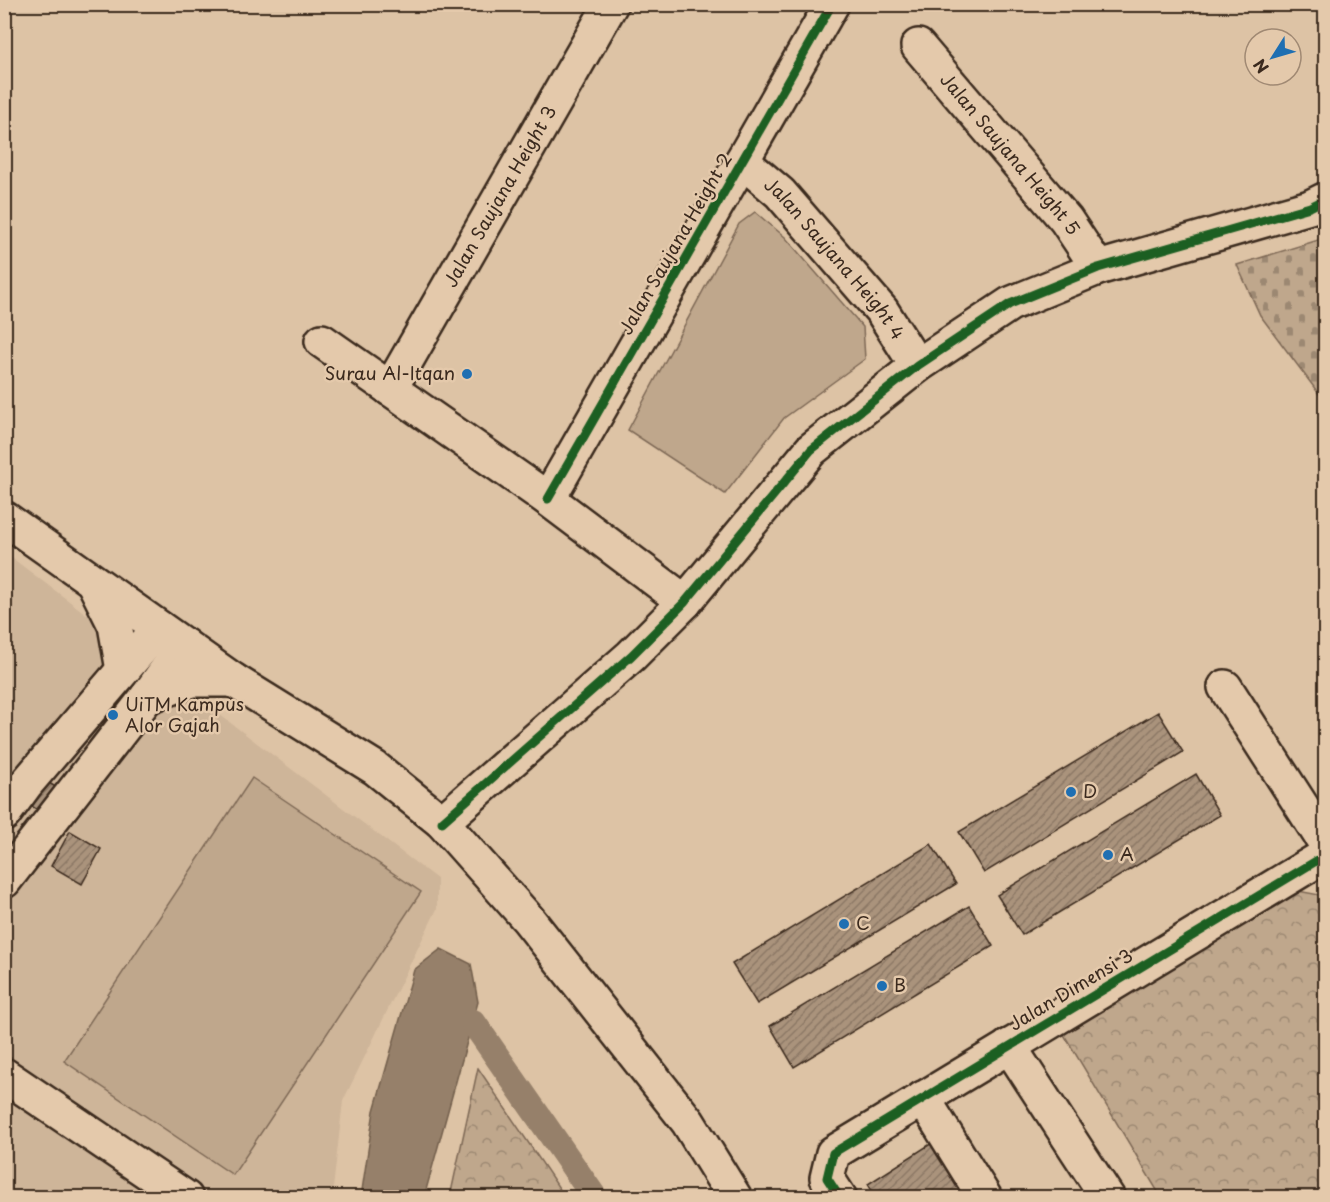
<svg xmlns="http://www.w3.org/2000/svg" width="1330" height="1202" viewBox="0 0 1330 1202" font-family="'Playpen Sans',sans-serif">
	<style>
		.built { fill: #ceb599 }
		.forest { fill: url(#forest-crowns); stroke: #7d6855; stroke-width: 1.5 }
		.cemetery { fill: url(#cemetery-stones); stroke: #7d6855; stroke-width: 1.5 }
		.pitch { fill: #bfa78c; stroke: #7d6855; stroke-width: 1.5 }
		.water { fill: #96806a; stroke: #725e4c; stroke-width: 1.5 }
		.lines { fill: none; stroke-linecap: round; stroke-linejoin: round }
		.canal { stroke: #96806a; stroke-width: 26 }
		.building { fill: url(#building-hatch); stroke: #3b2a1e; stroke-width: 1.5 }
		.minor-casing { stroke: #3b2a1e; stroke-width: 38 }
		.major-casing { stroke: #3b2a1e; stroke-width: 38 }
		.minor { stroke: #e4c9ab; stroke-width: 33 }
		.major { stroke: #e4c9ab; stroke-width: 33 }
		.cycleway-casing { stroke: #e4c9ab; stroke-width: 13 }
		.cycleway { stroke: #1b5e20; stroke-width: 9 }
		.poi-dot { fill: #1f6fb2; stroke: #e4c9ab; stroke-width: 2 }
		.labels { text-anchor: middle; stroke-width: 5; stroke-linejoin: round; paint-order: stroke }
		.street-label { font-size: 18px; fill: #3b2a1e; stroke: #e4c9ab }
		.poi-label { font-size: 18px; fill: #3b2a1e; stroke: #e4c9ab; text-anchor: start }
	</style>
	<defs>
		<pattern id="forest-crowns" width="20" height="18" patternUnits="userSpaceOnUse" patternTransform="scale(1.5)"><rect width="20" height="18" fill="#bfa78c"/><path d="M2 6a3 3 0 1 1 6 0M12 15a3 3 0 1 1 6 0" fill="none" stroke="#9c8872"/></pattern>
		<pattern id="cemetery-stones" width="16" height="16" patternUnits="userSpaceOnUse" patternTransform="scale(1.5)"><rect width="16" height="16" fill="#bfa78c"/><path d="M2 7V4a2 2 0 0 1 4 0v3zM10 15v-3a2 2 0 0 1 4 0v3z" fill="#9c8872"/></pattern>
		<pattern id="building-hatch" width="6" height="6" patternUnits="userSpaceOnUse" patternTransform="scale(1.5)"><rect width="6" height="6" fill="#aa937c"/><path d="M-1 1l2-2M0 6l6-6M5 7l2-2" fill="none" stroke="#8c7865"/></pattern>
	</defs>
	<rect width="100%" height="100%" fill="#ddc3a5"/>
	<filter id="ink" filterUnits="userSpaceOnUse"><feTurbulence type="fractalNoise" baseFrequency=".0167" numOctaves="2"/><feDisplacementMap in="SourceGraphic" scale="12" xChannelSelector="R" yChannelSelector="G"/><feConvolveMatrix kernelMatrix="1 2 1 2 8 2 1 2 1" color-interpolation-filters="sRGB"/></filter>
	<g filter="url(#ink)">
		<path class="built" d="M4 552 437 879V909L343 1101 332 1197H5Z"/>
		<g class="forest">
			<path d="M1298 891 1325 896V1197H1161L1063 1033Z"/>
			<path d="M478 1068 565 1197H450Z"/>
		</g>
		<path class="cemetery" d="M1325 238H1326L1325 402 1260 315 1237 265Z"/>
		<g class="pitch">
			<path d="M755 212 785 237 863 327 865 359 784 418 725 494 628 430 739 224Z"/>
			<path d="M252 778 421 892 233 1175 64 1061Z"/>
		</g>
		<path class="water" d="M441 949 471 964 478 1002 426 1190 421 1197H361L374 1111 414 970Z"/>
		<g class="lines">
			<path class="canal" d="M473 1022 595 1198"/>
		</g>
		<g class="building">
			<path d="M1158 712 1183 752 984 873 959 832Z"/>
			<path d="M1196 774 1220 815 1022 935 997 895Z"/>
			<path d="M42 779 61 790 46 815 28 804Z"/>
			<path d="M70 831 101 849 82 884 51 866Z"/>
			<path d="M931 844 956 884 757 1004 732 964Z"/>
			<path d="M969 906 993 946 794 1067 770 1026Z"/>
			<path d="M932 1143 967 1198H876L868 1184Z"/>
		</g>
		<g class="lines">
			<defs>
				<g id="minor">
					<path id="s1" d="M918 46 1066 220 1098 268"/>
					<path id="s2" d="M742 161 780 193 882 311 917 366"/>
					<path d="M322 341 548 499 685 602"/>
					<path id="s3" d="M390 389 611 4"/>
					<path d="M548 499 832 4"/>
					<path d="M1225 687 1326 844"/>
					<path d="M4 814 26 784 159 628"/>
					<path d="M442 822 631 656 685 602 811 450 917 366 1010 304 1098 268 1310 207 1326 199"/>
					<path d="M4 881 147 697 184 645"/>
					<path d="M1009 1046 1108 1198"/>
					<path d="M4 1075 186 1198"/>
					<path d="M923 1098 985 1198"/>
					<path d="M840 1198 827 1178 833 1153 1326 855"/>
				</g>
				<g id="major">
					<path d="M4 518 233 680 375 768 442 822 528 919 688 1122 735 1198"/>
					<path d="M95 585 115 625 123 670"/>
					<path d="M147 697 192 680H233"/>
				</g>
			</defs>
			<use href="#minor" class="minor-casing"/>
			<use href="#major" class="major-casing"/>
			<use href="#minor" class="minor"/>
			<use href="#major" class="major"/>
			<defs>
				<g id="cycleway">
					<path d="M548 499 832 4"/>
					<path d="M442 822 631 656 685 602 811 450 917 366 1010 304 1098 268 1310 207 1326 199"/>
					<path d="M840 1198 827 1178 833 1153 1326 855"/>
				</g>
			</defs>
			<use href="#cycleway" class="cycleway-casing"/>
			<use href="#cycleway" class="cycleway"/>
		</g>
	</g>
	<g class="poi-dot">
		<circle cx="467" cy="374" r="6"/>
		<circle cx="113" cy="715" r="6"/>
		<circle cx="1071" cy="792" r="6"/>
		<circle cx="1108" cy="855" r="6"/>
		<circle cx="844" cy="924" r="6"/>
		<circle cx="882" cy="986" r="6"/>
	</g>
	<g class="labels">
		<g class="street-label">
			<text dy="6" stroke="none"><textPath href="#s1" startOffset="142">Jalan Saujana Height 5</textPath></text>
			<text dy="6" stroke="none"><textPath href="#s3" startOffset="222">Jalan Saujana Height 3</textPath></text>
			<text transform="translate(676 244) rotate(-60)" y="6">Jalan Saujana Height 2</text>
			<text dy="6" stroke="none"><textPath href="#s2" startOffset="135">Jalan Saujana Height 4</textPath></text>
			<text transform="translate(1071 990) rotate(-31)" y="6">Jalan Dimensi 3</text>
		</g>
		<g class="poi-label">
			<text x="455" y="380" text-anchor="end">Surau Al-Itqan</text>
			<text x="125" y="711">UiTM Kampus<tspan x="125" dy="21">Alor Gajah</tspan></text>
			<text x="1083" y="798">D</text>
			<text x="1120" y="861">A</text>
			<text x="856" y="930">C</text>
			<text x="894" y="992">B</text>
		</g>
	</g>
	<rect width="1330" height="1202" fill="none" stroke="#e4c9ab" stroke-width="24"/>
	<rect x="12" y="12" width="1306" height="1178" fill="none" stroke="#3b2a1e" stroke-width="2" filter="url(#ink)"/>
	<g transform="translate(1273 57) rotate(233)"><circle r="28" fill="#e4c9ab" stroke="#a08973" stroke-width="1.5"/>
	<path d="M0-4.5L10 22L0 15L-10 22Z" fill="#1f6fb2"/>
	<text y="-9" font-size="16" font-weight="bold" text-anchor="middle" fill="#3b2a1e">N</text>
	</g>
</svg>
